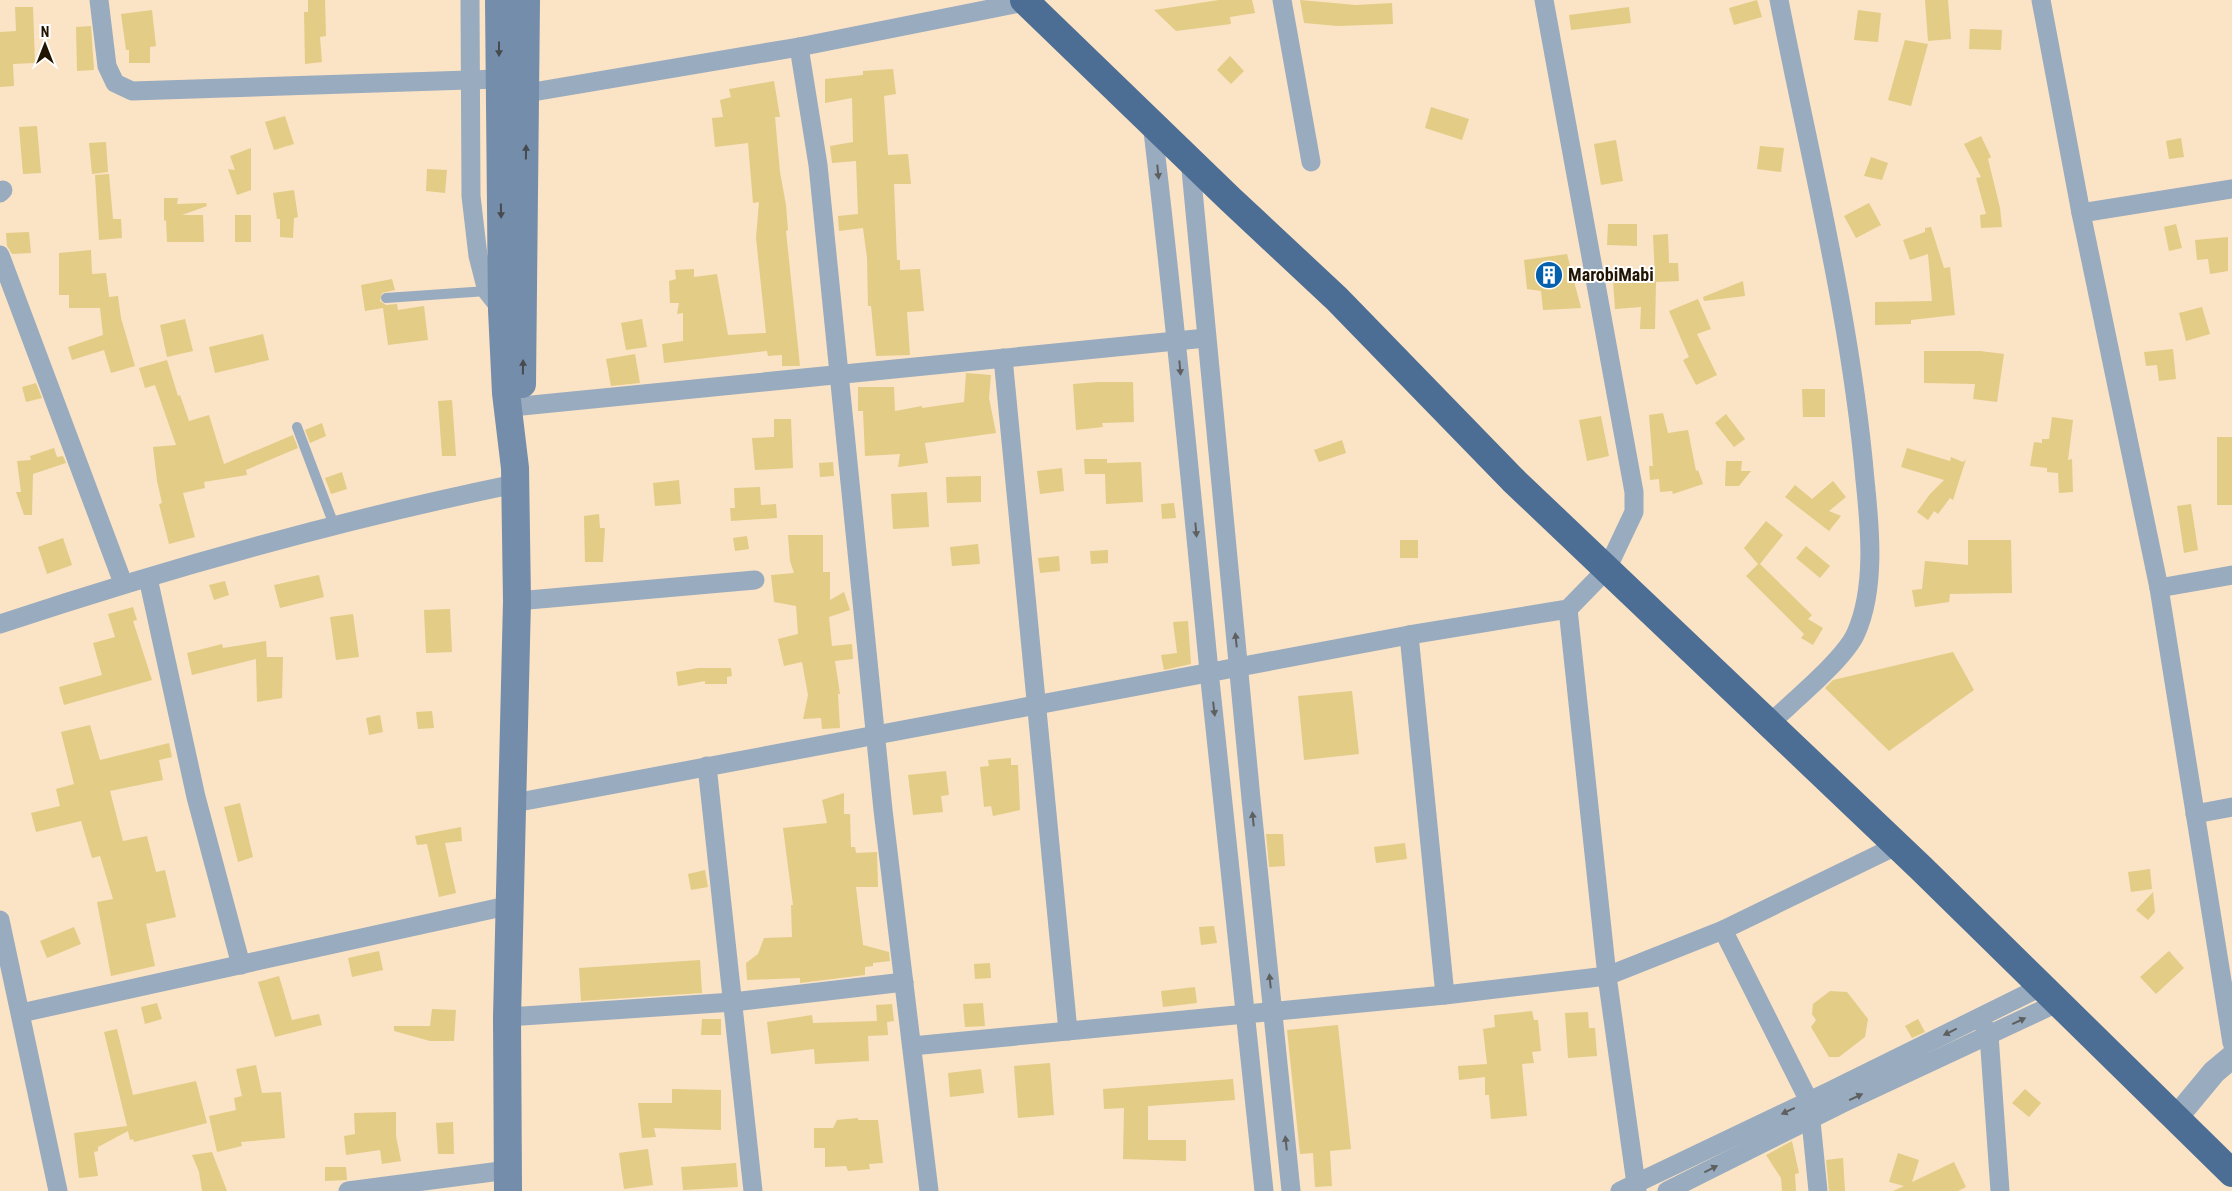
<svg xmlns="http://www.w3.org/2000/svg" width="2232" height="1191" viewBox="0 0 2232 1191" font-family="'Roboto Condensed',sans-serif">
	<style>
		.building { fill: #e3cc86 }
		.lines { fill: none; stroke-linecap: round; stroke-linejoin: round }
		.service { stroke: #99abbf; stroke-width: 10 }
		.minor { stroke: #99abbf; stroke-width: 19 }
		.tertiary { stroke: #99abbf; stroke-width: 24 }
		.secondary { stroke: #748dab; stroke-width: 28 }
		.trunk { stroke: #4c6e95; stroke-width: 28 }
		.oneway { fill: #474a4e }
		.oneway2 { fill: #5e6060 }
		.labels { text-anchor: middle; stroke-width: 4; stroke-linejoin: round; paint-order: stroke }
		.poi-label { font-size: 18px; font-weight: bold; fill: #221402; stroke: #fff; text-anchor: start }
	</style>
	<rect width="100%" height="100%" fill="#fbe3c5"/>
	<g class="building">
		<path d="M308 0H325L326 36 320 37 322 62 305 64 304 12H308Z"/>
		<path d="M1219 0H1252L1255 13 1230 17 1231 24 1176 31 1154 10Z"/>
		<path d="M1300 0 1356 5 1392 3 1393 24 1338 26 1304 23Z"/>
		<path d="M1757 0 1762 17 1734 25 1729 8Z"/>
		<path d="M1925 0H1948L1951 39 1928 41Z"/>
		<path d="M15 7H33L35 63 13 64 14 86 0 87V32L16 31Z"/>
		<path d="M1629 7 1631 23 1571 30 1569 15Z"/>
		<path d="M152 10 156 46 150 47V63H129V50H126L121 14Z"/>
		<path d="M1858 10 1881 13 1878 42 1854 40Z"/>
		<path d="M91 26 94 70 77 71 76 27Z"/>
		<path d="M1970 29 2002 30 2001 50 1969 49Z"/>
		<path d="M1905 40 1928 44 1911 106 1888 100Z"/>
		<path d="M1230 56 1244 71 1231 84 1217 70Z"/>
		<path d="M893 69 896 94 884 96 888 155 908 154 911 184H894L897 260H900V270L920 269 924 311 907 312 910 355 876 356 871 306H868L867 258 863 228 839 231 838 216 858 214 856 161 832 163 830 146 853 142 852 98 825 103V79L863 75V71Z"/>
		<path d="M774 81 780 117H775L780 172 786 205 788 230 786 231 800 366H782V355L768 356 767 351 664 363 662 344 683 341V313L677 314 679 303H670L669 281 676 279 675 270 694 269V277L717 274 728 335 766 333 756 238 759 202 753 203 748 143 715 147 712 118 723 117 720 100 731 97 729 89Z"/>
		<path d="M1431 107 1469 119 1462 140 1425 128Z"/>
		<path d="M285 116 294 144 274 150 265 122Z"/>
		<path d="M37 126 41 173 23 174 19 127Z"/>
		<path d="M1981 136 1991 157 1988 159 2000 208 2002 227 1981 228 1980 215 1986 214 1976 178 1981 177 1964 144Z"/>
		<path d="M2181 138 2184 157 2169 159 2166 141Z"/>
		<path d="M1616 140 1623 181 1601 185 1594 144Z"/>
		<path d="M106 142 108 172 92 174 89 143Z"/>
		<path d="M1760 146 1784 148 1781 172 1757 169Z"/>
		<path d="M251 148V190L237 195 228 169 235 170 230 156Z"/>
		<path d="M1871 157 1888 163 1882 180 1864 176Z"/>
		<path d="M427 169 447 170 445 193 426 191Z"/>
		<path d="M109 174 113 219H121L122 238 99 240 95 175Z"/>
		<path d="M294 190 298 217 294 218 293 238 280 237V219H277L273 193Z"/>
		<path d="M164 198H178L177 204 206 203 207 206 182 215H203L204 242H167L166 220 164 221Z"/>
		<path d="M1869 203 1881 225 1856 238 1844 216Z"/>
		<rect x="235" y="215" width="16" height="27"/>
		<path d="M1608 224H1637V246L1607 245Z"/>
		<path d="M2176 224 2182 248 2169 251 2164 227Z"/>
		<path d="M1931 227 1944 268 1950 267 1955 315 1911 320V324L1875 325V302L1932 301 1928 254 1910 260 1903 240 1925 232V228Z"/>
		<path d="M29 232 31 253 12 254 7 246 6 233Z"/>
		<path d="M1668 234 1669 263H1678L1679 281 1656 282 1655 329H1640L1641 307 1615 309 1613 280 1655 277 1653 235Z"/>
		<path d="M2228 237V271L2210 274 2208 259 2197 260 2195 240Z"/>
		<path d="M91 250 92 274 106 273 109 297 118 296 121 318 135 366 111 373 104 350 72 360 68 347 103 335 100 308H69V295H59V253Z"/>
		<path d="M1567 254 1581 308 1543 310 1541 291 1527 289 1524 260Z"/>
		<path d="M392 279 395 290 382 293 380 301 386 305 397 304 398 310 424 306 428 340 388 345 383 308 365 311 361 285Z"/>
		<path d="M1743 281 1745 296 1704 301 1703 297Z"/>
		<path d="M1698 299 1711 329 1697 334 1717 375 1696 385 1683 360 1689 357 1669 311Z"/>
		<path d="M2202 307 2210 334 2186 341 2179 313Z"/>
		<path d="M185 319 193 351 167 357 160 325Z"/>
		<path d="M642 319 647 347 626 350 621 323Z"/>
		<path d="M263 334 269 360 215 373 209 347Z"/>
		<path d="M2173 349 2176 379 2159 381 2157 365 2146 366 2144 352Z"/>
		<path d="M1924 351H1980L2004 354 1997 402 1973 399 1975 384 1924 383Z"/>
		<path d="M635 354 640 383 611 386 606 359Z"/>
		<path d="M167 360 178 396 180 395 189 421 209 415 224 464 293 435 298 448 246 470 247 475 204 482 205 488 183 493 195 537 169 544 159 504 162 503 157 481 153 447 176 445 155 385 145 388 139 368Z"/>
		<path d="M966 373 991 375 989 398 996 433 925 443 928 463 898 467 900 454 865 456 863 411H858V387H894L895 411 922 406V408L964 402Z"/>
		<path d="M1099 382H1133L1134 422 1102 423 1103 427 1076 430 1073 384Z"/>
		<path d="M36 383 42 398 26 402 22 387Z"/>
		<path d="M1802 389H1825V417H1803Z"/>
		<path d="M452 400 456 456H442L438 401Z"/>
		<path d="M1663 413 1668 433 1688 430 1696 471 1698 470 1703 484 1673 494 1672 491 1660 492 1659 479 1650 480 1649 466H1653L1649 415Z"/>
		<path d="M1726 414 1745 439 1734 447 1715 423Z"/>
		<path d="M1601 416 1609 456 1587 461 1579 420Z"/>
		<path d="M2052 417 2073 420 2068 460 2072 459 2073 492 2059 493 2058 473 2047 472V468L2030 466 2034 442 2042 443V439H2049Z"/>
		<path d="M774 419H791L793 468 755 470 752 438 774 437Z"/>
		<path d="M322 423 326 436 310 443 305 430Z"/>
		<rect x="2217" y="437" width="15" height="68"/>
		<path d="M1342 440 1346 453 1319 462 1314 450Z"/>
		<path d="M54 448 57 457 63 456 66 463 33 474 32 515H24L16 492H21L17 461 31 460 30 456Z"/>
		<path d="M1907 448 1950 461 1951 457 1963 462 1966 459 1953 500 1950 498 1938 514 1934 511 1928 520 1917 512 1930 494 1944 480 1901 467Z"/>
		<path d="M1084 459H1107V463L1141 462 1143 502 1106 504 1105 474H1085Z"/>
		<path d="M1726 461H1742L1741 471H1751L1739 486H1725Z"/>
		<path d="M833 462 834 476 820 477 819 463Z"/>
		<path d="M1062 468 1064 491 1040 494 1037 471Z"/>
		<path d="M342 472 347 489 331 494 325 478Z"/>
		<path d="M981 476V502L947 503 946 477Z"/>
		<path d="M679 480 681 504 655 506 653 483Z"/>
		<path d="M1833 481 1846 497 1829 511 1841 516 1829 531 1785 497 1795 485 1812 499Z"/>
		<path d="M760 487 761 505 776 504 777 518 731 521 730 508H735L734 488Z"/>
		<path d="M927 492 929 527 893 529 891 494Z"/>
		<path d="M1174 503 1176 518 1162 519 1161 504Z"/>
		<path d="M2191 504 2198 550 2184 553 2177 506Z"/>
		<path d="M599 514 600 528H605L603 562H585L584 516Z"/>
		<path d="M1766 521 1783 535 1760 564 1812 615 1808 619 1823 628 1813 645 1801 638 1804 634 1746 576 1758 564 1744 548Z"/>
		<path d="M788 535H823V572H830V600L844 592 850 610 829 617 832 646 852 644 853 659 835 661 840 694H838L840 728 822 729 821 718 803 719 808 695 802 662 784 666 778 639 798 634 796 606 774 602 771 575 794 573 790 561Z"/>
		<path d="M747 536 749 549 735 551 733 538Z"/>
		<path d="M63 538 72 565 47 574 38 547Z"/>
		<rect x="1400" y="540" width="18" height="18"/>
		<path d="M1968 540H2011L2012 593 1950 594 1949 602 1915 607 1912 590 1922 589 1925 561 1968 565Z"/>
		<path d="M978 544 980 564 952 566 950 547Z"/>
		<path d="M1806 546 1830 566 1820 578 1796 558Z"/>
		<path d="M1108 550V563L1091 564 1090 551Z"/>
		<path d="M1059 556 1060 571 1040 573 1038 558Z"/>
		<path d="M319 575 324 597 280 608 274 585Z"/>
		<path d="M225 581 229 595 214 600 209 585Z"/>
		<path d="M133 607 137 620 133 621 152 680 64 705 59 687 102 675 93 643 115 637 108 614Z"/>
		<path d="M450 609 452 652 426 653 424 610Z"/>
		<path d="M353 614 359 657 336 660 330 617Z"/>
		<path d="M1188 621 1191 664 1164 670 1161 655 1177 653 1173 622Z"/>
		<path d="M266 641 267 657H283L282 698 257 702 256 659 192 675 187 653 222 644 223 648Z"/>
		<path d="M1953 652 1974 690 1889 751 1825 688 1833 680Z"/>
		<path d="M698 668H731L732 676 727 677V684H705V681L678 686 676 672Z"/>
		<path d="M1352 691 1359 754 1304 760 1298 696Z"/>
		<path d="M432 711 434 728 418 729 416 712Z"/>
		<path d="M380 715 383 732 369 735 366 718Z"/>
		<path d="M90 725 100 760 169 743 172 757 159 760 163 780 110 791 123 841 147 836 156 872 165 870 176 917 146 924 155 966 111 976 97 902 113 899 100 856 92 858 81 821 36 832 31 813 60 806 56 789 74 784 61 732Z"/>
		<path d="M1011 758V765H1018L1020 810 993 816 991 806 984 807 980 767 989 766 988 760Z"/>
		<path d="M946 771 949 795 941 796 943 812 913 815 908 775Z"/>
		<path d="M844 793V814H850L851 847H855L856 853 877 852 878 887H856L863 945 889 952 890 961 873 963V966L865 967V975L800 983V978L747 980 746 963 758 954 764 938 792 937 791 905H793L783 828 827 823 822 800Z"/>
		<path d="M240 803 253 857 238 862 224 807Z"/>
		<path d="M461 827 462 841 445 843 456 893 439 897 427 844 417 845 415 836Z"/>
		<path d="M1266 834H1283L1285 866 1269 867Z"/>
		<path d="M1405 843 1407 859 1376 863 1374 847Z"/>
		<path d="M2150 869 2152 889 2131 892 2128 872Z"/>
		<path d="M705 870 708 887 691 890 688 874Z"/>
		<path d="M2153 892 2155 912 2148 920 2136 910Z"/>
		<path d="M1214 926 1217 943 1201 945 1199 927Z"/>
		<path d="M74 927 81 944 47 958 40 941Z"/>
		<path d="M379 951 383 970 352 977 348 958Z"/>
		<path d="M2169 951 2184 968 2156 994 2140 977Z"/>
		<path d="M700 960 702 993 581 1001 579 968Z"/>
		<path d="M990 963 991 978 975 979 974 964Z"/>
		<path d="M279 976 292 1020 319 1014 322 1025 275 1037 258 982Z"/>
		<path d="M1195 987 1197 1003 1163 1007 1161 991Z"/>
		<path d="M1830 991 1847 992 1868 1019 1865 1037 1839 1057H1829L1811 1027 1816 1020 1812 1014 1813 1004Z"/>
		<path d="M157 1003 162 1019 145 1024 141 1007Z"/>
		<path d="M983 1003 985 1026 965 1027 963 1004Z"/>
		<path d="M892 1004 894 1021 887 1022 888 1035 868 1036 869 1061 815 1064 814 1049 771 1054 767 1022 812 1015 813 1023 877 1021 876 1005Z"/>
		<path d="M432 1009 456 1010 454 1041H430L394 1031V1026H430Z"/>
		<path d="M1532 1011 1534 1020H1538L1541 1051 1532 1052 1534 1063 1522 1064 1527 1116 1491 1119 1489 1095H1485V1077L1459 1080 1458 1066 1487 1064 1483 1029 1495 1027 1494 1015Z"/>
		<path d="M1588 1012 1589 1028H1595L1597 1056 1568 1058 1565 1013Z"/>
		<path d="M702 1019H721V1035H701Z"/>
		<path d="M1918 1019 1925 1032 1912 1038 1905 1026Z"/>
		<path d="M1338 1025 1351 1149 1330 1151 1332 1186 1315 1187 1313 1153 1300 1154 1287 1030Z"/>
		<path d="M117 1029 133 1095 196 1081 207 1123 134 1142 133 1139 130 1140 128 1131 98 1147V1151L94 1152 98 1176 79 1178 74 1133 127 1126 104 1032Z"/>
		<path d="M1050 1063 1054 1115 1018 1118 1014 1066Z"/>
		<path d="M256 1065 262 1093 281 1092 285 1138 241 1142 242 1146 217 1152 209 1116 236 1110 234 1098 242 1096 236 1069Z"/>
		<path d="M981 1069 984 1093 950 1097 948 1073Z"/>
		<path d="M1233 1079 1235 1100 1148 1106V1140H1186V1161L1123 1159 1124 1108 1104 1109 1103 1089Z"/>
		<path d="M672 1089 721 1090V1130L654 1128 656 1137 642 1138 638 1103H672Z"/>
		<path d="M2025 1089 2041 1103 2029 1117 2012 1103Z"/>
		<path d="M396 1112V1136L401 1161 382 1164 380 1150 346 1155 344 1136 355 1134 354 1113Z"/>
		<path d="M858 1118V1120H878L883 1163 869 1164 870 1169 848 1171 846 1166 825 1167V1148H814V1128H833L837 1120Z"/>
		<path d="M453 1122 454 1154H438L436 1123Z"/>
		<path d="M1792 1141 1799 1173 1795 1174 1796 1191H1782L1781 1178 1766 1155Z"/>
		<path d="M648 1149 653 1185 624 1189 619 1153Z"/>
		<path d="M212 1152 227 1191H202L199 1172 192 1155Z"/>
		<path d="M1898 1153 1919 1160 1912 1182 1954 1162 1966 1187 1958 1191H1893L1904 1186 1889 1182Z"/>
		<path d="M1843 1158 1845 1191H1829L1826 1160Z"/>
		<path d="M736 1163 738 1187 683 1190 681 1167Z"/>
		<path d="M325 1167H346L347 1180 325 1181Z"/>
	</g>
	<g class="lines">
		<g class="service">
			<path d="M386 298 487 291"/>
			<path d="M297 427 334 525"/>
		</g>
		<g class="minor">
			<path d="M99 0 107 66 115 83 132 91 499 79"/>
			<path d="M470 0 471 196 478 256 487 291 502 310"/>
			<path d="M1282 0 1311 162"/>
			<path d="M2041 0 2081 213 2159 588 2232 1043"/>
			<path d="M799 47 818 165 883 810 929 1191"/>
			<path d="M527 93 799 47 1035 0"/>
			<path d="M1152 123C1174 305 1191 488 1209 671 1227 844 1247 1017 1264 1191"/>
			<path d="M1190 159 1251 799 1291 1191"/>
			<path d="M0 193 3 190"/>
			<path d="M2081 213 2232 189"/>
			<path d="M0 255 123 583"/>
			<path d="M1003 358 1068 1031"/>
			<path d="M522 406 1206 338"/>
			<path d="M148 578 196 797 241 965"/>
			<path d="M2159 588 2232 575"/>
			<path d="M517 601 755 580"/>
			<path d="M1568 609 1607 976 1637 1191"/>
			<path d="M0 624C169 568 340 520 515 484"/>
			<path d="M1409 635 1445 995"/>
			<path d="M1768 725C1791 703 1845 659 1856 633 1876 588 1870 527 1865 480 1851 318 1810 159 1779 0"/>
			<path d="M707 766 753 1191"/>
			<path d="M514 803 1409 635 1568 609 1607 569 1634 512V492L1544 0"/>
			<path d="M2195 814 2232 807"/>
			<path d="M0 920 58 1191"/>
			<path d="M1723 930 1809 1101 1818 1191"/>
			<path d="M21 1013 511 905"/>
			<path d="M507 1017 733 1002 904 982"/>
			<path d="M1984 1026 1989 1035 2000 1191"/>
			<path d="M912 1046 1445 995 1607 976 1723 930 1896 846"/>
			<path d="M348 1191 508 1170"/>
			<path d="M1620 1191 1828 1092 2041 987"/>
			<path d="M1667 1191 1841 1104 2057 1003"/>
		</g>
		<path class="tertiary" d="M2175 1119 2214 1072 2232 1057"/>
		<g class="secondary">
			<path d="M499 0 502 310 506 393 515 468 517 601 507 1017 508 1191"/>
			<path d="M522 384 526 0"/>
		</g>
		<path class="trunk" d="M1024 0 1230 199 1337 299 1513 480 1921 868 2232 1173"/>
	</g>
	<defs><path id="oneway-solid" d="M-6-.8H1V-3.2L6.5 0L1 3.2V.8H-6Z" transform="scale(1.25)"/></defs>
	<g class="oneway">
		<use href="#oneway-solid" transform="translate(499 49) rotate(90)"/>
		<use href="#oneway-solid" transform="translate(526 152) rotate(-89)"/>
		<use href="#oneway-solid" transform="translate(501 211) rotate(89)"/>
		<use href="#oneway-solid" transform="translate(523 367) rotate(-89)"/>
	</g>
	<g class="oneway2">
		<use href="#oneway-solid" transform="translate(1158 172) rotate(84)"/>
		<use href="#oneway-solid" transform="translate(1180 368) rotate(85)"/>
		<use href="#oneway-solid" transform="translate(1196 530) rotate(85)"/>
		<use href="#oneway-solid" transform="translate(1236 640) rotate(-96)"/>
		<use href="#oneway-solid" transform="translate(1214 709) rotate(83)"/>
		<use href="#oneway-solid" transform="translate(1253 819) rotate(-96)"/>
		<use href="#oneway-solid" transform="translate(1270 981) rotate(-96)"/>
		<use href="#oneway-solid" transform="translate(2019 1021) rotate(-25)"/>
		<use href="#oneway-solid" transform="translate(1950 1032) rotate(154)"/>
		<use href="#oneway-solid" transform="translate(1856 1097) rotate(-25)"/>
		<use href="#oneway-solid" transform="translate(1788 1111) rotate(155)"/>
		<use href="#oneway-solid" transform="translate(1286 1143) rotate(-96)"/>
		<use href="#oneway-solid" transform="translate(1711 1169) rotate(-27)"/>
	</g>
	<defs>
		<symbol id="building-disc" viewBox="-11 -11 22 22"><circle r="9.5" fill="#0460ad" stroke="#fff"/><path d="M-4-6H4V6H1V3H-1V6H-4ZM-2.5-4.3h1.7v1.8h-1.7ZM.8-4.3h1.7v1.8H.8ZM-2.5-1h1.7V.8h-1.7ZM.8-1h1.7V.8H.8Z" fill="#fff"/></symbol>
	</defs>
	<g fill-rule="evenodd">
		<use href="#building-disc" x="1533" y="259" width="32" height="32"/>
	</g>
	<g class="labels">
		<g class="poi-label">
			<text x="1568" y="281">MarobiMabi</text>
		</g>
	</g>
	<g transform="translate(45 45)" stroke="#ffffff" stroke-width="4" paint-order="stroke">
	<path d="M0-4L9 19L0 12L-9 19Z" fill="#221402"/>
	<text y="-8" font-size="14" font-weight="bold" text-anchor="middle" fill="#221402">N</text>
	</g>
</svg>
